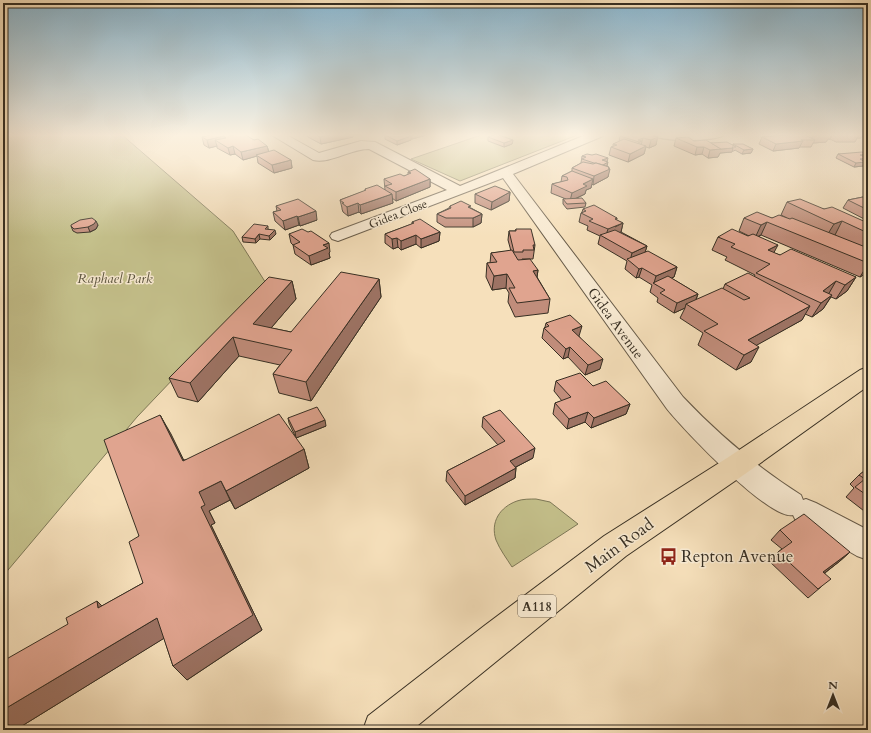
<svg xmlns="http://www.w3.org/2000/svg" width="871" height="733" viewBox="0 0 871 733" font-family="Cardo,serif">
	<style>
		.green { fill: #c4c08b; stroke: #7e7857 }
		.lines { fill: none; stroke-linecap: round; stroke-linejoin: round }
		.minor-casing { stroke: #675b49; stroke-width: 2 }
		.major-casing { stroke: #372f23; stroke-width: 2 }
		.minor { fill: #f9ebd3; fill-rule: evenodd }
		.major { fill: #f6e0bb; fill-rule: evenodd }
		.wall { fill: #c18d7b; stroke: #372f23 }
		.shaded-wall { fill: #9d7364; stroke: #372f23 }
		.building { fill: #e0a48f; stroke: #372f23 }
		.labels { text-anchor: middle; stroke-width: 3; stroke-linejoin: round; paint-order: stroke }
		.far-street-label { font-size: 12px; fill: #372f23; stroke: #f9ebd3 }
		.shield { fill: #f9ebd3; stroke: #716758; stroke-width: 1 }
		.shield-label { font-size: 13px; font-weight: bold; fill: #372f23 }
		.park-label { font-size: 14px; font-style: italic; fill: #5a533d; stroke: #f9ebd3 }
		.street-label { font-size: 14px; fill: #372f23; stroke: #f9ebd3 }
		.near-street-label { font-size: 17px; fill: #372f23; stroke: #f9ebd3 }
		.near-poi-label { font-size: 17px; fill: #372f23; stroke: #f9ebd3; text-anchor: start }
	</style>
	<rect width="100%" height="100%" fill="#f6e0bb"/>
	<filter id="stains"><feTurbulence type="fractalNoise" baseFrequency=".005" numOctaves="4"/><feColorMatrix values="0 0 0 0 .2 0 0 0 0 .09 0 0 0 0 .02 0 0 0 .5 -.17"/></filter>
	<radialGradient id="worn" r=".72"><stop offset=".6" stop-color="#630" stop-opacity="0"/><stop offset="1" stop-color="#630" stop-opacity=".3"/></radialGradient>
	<g class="green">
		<path d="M3 134H121L233 231 269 288 253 295 137 417 3 576Z"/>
		<path d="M484 134H580L460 181 411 159Z"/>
		<path d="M536 499 550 502 578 524 512 567C507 559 500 550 496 540 490 522 500 507 517 501 522 499 530 499 536 499Z"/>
	</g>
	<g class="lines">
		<defs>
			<g id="minor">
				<path d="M270 134H285L319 153 361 141 375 142 460 186 588 134H605L603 136 513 174 683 397C719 435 757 467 801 495L803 500 806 499 816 503 868 530V560L857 556 796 521 793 515C770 521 683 429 667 409L503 178 338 241 332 239 330 236 332 233 447 190 369 149C350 149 331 164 313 160Z"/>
				<path d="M651 134H725C718 142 658 142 651 134Z"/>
			</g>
			<path id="major" d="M868 367V386L745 474 626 556 412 730H363L368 716 484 626 604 536 727 458 860 370Z"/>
		</defs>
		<use href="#minor" class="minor-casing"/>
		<use href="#major" class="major-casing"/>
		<use href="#minor" class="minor"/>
		<use href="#major" class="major"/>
	</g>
	<g class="wall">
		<path d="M307 134H357L353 135V137L321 144 308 137Z"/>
		<path d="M408 134H430L412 139 411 138V140L397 145 385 139V135H408Z"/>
		<path d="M658 134 656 145 649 148 646 147 644 154 628 162 609 155 611 147H613V144L619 142 620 136Z"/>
		<path d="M795 134H868V137L862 136 861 138H857L855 142H836L830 139H828L826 142 813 143 811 147H800L799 148 773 151 759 144 762 137Z"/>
		<path d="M230 136 254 140 267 146 269 152 291 160 292 168 274 173 258 163 257 156 243 160 235 154 230 155 217 148V146L209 148 204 145 202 137Z"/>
		<path d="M488 137 513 140 512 144 504 147 488 141Z"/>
		<path d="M676 138 694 141 733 145V144L753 149 751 153 742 154 735 150 734 151H732V152L720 153 718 157 708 158 702 154 695 155 674 146Z"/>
		<path d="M838 154 865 157 866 162H865L863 166 854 167 836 158Z"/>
		<path d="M582 156 607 162V166L609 169 608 177 593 185 592 184 591 188 586 190 585 194 577 198 586 203 585 207 567 209 563 204V199H566L551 193 552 184 561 182 562 176 572 171V168L581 163Z"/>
		<path d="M408 172 430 179V187L396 201 392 198 393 203 361 214 359 212 348 216 343 212 342 209V208L340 200 365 191V189L385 190 384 179 404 176 408 175Z"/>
		<path d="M510 192 509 201 491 210 475 203V194Z"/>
		<path d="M868 196V221L843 208 848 200Z"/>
		<path d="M787 202 824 209 868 223V272L860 277 761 235 759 236 774 253 780 255 856 277 847 291 836 299 831 297 823 309 812 317 805 314 802 320 756 345 751 362 736 370 698 345 703 333 680 318 685 308 674 313 657 302 658 298 650 292 652 285 639 277 636 278 625 269 627 261 598 244 600 236 587 230 588 226 579 222 581 213 582 212 583 209 617 218 616 220 623 223 621 232 647 246 645 252 677 267 674 277 671 278 698 294 696 300 723 289 725 284 754 277 755 275 725 260 727 257 712 250 718 237 749 236 739 231 744 218H787L781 215Z"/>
		<path d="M276 206 317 220 300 226 299 225 285 230 275 221 273 212 277 211Z"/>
		<path d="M450 206 471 208 482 214 481 223 473 227H445L437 222V214L449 208Z"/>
		<path d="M412 222 440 232 439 241 421 248 416 244 401 250 398 247 393 249 385 243V234L412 224Z"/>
		<path d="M98 225 96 229 90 232 77 233 73 231 71 226Z"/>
		<path d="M268 226V229L276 234 270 240 260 239 256 243 243 242 242 237Z"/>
		<path d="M516 229 535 245 533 259H522V260L538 270 537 277 550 299 548 313 515 317 508 302 509 293 506 288 492 290 486 277 487 263H490L491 253 511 251 508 240 509 231H515Z"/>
		<path d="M289 234 330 252 329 253 330 258 311 265 295 254 293 245 291 243Z"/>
		<path d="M379 279 381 297 311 401 279 393 273 374 280 365 239 356 198 402 178 397 169 378 292 281 296 299 271 328 291 332Z"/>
		<path d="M546 323 579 336 600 369 585 375 568 357 563 359 542 338 544 328 545 327Z"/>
		<path d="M556 381 593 386 630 404 626 414 591 428 585 422 567 429 553 414 555 403 562 401 554 391Z"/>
		<path d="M160 415 183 460 304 449 309 468 235 509 230 500 209 511 215 523 211 525 262 630 187 680 173 666 164 638 17 729 102 606 143 583 139 536Z"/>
		<path d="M483 417 533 458 516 467 515 478 465 505 446 481 447 471 498 445 482 427Z"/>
		<path d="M288 418 326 426 296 438 289 423Z"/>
		<path d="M868 468V514L846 497 854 488 850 484 859 475Z"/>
		<path d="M780 530 850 552 840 561 825 573 821 587 808 598 769 561 778 552 782 549 771 540Z"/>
	</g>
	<g class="shaded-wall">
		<path d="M332 134H357L353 135V137L321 144 320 137Z"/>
		<path d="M416 134H430L412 139V135Z"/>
		<path d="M658 134 656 145 649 148 651 140 653 136Z"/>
		<path d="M827 134H832L830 139H828L826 142 813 143 815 140H811L813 136Z"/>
		<path d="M863 134 861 138H857L859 135Z"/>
		<path d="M224 136 226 144 215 140 217 146 209 148 207 140Z"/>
		<path d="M411 136V140L397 145V141Z"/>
		<path d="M643 138 640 149 637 150 639 142 638 140Z"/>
		<path d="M513 140 512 144 504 147V143Z"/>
		<path d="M803 141 799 148 773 151 776 144Z"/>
		<path d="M233 146 235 154 230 155 228 148Z"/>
		<path d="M267 146 269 153 256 155 257 156 243 160 241 152Z"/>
		<path d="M646 146 644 154 628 162 630 154Z"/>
		<path d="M697 147H704L702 154 695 155Z"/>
		<path d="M733 148 732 152 720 153 718 157 708 158 710 150Z"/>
		<path d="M753 149 751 153 742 154 744 150Z"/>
		<path d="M867 154 865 158 860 155Z"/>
		<path d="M608 158 607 162 602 160Z"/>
		<path d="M868 158 866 162H865L863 166 854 167 856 163 860 159Z"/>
		<path d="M291 160 292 168 274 173 272 165Z"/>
		<path d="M608 162 607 166H601Z"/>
		<path d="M609 167V169H610L608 177 593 185 594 176Z"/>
		<path d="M430 179V187L396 201V192Z"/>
		<path d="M593 179 591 188 586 190 585 194 570 201 572 193 583 184Z"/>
		<path d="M510 192 509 201 491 210 492 202Z"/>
		<path d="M392 194 393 203 361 214 360 205Z"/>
		<path d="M358 203 359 212 348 216 347 207Z"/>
		<path d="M316 211 317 220 300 226 298 217Z"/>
		<path d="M482 214 481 223 473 227V218Z"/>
		<path d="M297 216 299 225 285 230 283 221Z"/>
		<path d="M617 218 615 227 623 223 621 232 605 238 608 229 615 219Z"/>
		<path d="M96 221 98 225 96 229 90 232 88 227Z"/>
		<path d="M842 221 835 235 826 237 834 224Z"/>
		<path d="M767 222 761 235 755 238 761 225Z"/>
		<path d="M275 230 276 234 270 240 269 236Z"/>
		<path d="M440 232 439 241 421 248V239Z"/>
		<path d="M259 234 260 239 256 243 255 239Z"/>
		<path d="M416 235V244L401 250V241Z"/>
		<path d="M397 238 398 247 393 249 392 239Z"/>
		<path d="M329 243 330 252 329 253 330 258 311 265 309 256 323 245Z"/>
		<path d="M778 245 771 258 768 250Z"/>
		<path d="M647 246 644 256 630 261 632 253Z"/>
		<path d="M868 264V272L860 277Z"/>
		<path d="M677 267 674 277 656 285 654 283 656 276Z"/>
		<path d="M642 268 639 277 636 278 639 269Z"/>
		<path d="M538 270 536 284 533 271Z"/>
		<path d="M507 274 506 288 492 290 494 276Z"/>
		<path d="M856 277 847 291 836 299 845 285Z"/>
		<path d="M379 279 381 297 311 401 306 382Z"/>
		<path d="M292 281 296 299 259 342 253 324Z"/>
		<path d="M836 281 828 295 823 291Z"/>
		<path d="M698 294 694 304H686L685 308 674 313 677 303Z"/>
		<path d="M832 295 823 309 812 317 821 303Z"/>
		<path d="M810 306 802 320 741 354 748 340Z"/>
		<path d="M582 326 579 336 569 339 572 330Z"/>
		<path d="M233 337 239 356 198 402 190 383Z"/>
		<path d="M570 347 568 357 563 359 566 349Z"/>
		<path d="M759 347 751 362 736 370 744 355Z"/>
		<path d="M603 359 600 369 585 375 588 365Z"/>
		<path d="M630 404 626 414 591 428 594 418Z"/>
		<path d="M588 412 585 422 567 429 569 419Z"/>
		<path d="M160 415 171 434 193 479 183 461Z"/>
		<path d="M325 420 326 426 296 438 295 432Z"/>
		<path d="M535 448 533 458 508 471 510 461Z"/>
		<path d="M304 449 309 468 235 509 226 491Z"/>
		<path d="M516 468 515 478 465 505V496Z"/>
		<path d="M221 481 230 500 209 511 215 523 211 525 262 630 187 680 173 666 201 507 199 492Z"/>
		<path d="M850 552 840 561 814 581 823 572Z"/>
		<path d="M97 601 113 617 98 608Z"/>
		<path d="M157 618 171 634 17 729 3 722V710Z"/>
	</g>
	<g class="building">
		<path d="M214 134H227L230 136 238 134H244L254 140 258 139 267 146 241 152 233 146 228 148 215 140 226 138 224 136 207 140 202 137Z"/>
		<path d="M315 134H332L320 137Z"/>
		<path d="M386 134H406L411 136 397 141 385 135Z"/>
		<path d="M496 134 513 140 504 143 488 137Z"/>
		<path d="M625 134H658L653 136 658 137 651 140 643 138 638 140 642 141 639 142 620 136Z"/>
		<path d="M801 134H803L815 140H801L803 141 776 144 762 137Z"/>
		<path d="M808 134H829L813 136Z"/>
		<path d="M688 137 694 141 706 140 721 149 710 150 704 147H697L676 138Z"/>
		<path d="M624 139 646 146 630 154 611 147 617 145 613 144Z"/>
		<path d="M727 142 736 147H732L733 148 721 149 711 143Z"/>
		<path d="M733 144H743L753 149 744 150Z"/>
		<path d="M274 150 291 160 272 165 256 155Z"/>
		<path d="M862 152 867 154 860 155 868 158 860 159 865 162 856 163 838 154Z"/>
		<path d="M587 154 592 155 596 154 608 158 602 160 608 162 603 165 596 163H594L582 159 586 157 582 156Z"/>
		<path d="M583 162 593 164 596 163 609 167 608 168 610 169 594 176 572 168Z"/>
		<path d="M415 169 430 179 396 192 385 186 392 184 384 179 400 174 404 176 411 173 408 172Z"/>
		<path d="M572 171 593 179 583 184 587 186 572 193 552 184 568 180 567 177 562 176Z"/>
		<path d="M377 185 392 194 360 205 358 203 347 207 342 203H344L340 200 366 190 365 189Z"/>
		<path d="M495 186 510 192 492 202 475 194Z"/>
		<path d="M868 196V210L848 200Z"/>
		<path d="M582 198 586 203 567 204 563 199Z"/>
		<path d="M298 199 316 211 298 217 297 216 283 221 273 212 281 210 276 206Z"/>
		<path d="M800 199 824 209 832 207 868 223V233L842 221 834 224 787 202Z"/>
		<path d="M461 201 471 206 468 207 482 214 473 218H446L437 214 451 208 450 206Z"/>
		<path d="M594 205 617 218 615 219 623 223 608 229 589 221 593 219 581 213 586 211 583 209Z"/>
		<path d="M757 212 772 218 779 215 790 219 792 218 868 248V263L767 222 761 225 744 218Z"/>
		<path d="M92 218 96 221 94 224 88 227 74 229 71 226V225L80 220Z"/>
		<path d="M420 219 440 232 421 239 416 235 401 241 397 238 392 239 385 234 414 223 412 222Z"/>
		<path d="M254 224 268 226 265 229 275 230 269 236 259 234 255 239 242 237Z"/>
		<path d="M302 229 308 232 311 231 329 243 323 245 328 248 309 256 293 245 300 242 289 234Z"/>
		<path d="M516 229H531L535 245H533L534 250H523V252H514L509 231H516Z"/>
		<path d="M732 229 748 236 753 234 778 245 768 250 780 255 791 249 856 277 845 285 836 281 823 291 832 295 821 303 756 273 770 264 731 247 735 244 718 237Z"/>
		<path d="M615 230 647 246 632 253 600 235Z"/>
		<path d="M512 250 518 260 530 259 538 270 533 271 550 299 517 303 509 288H515L507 274 494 276 487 263 497 262 491 253Z"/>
		<path d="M648 251 677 267 656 276 642 268 639 269 627 259Z"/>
		<path d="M341 272 379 279 306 382 273 374 292 350 233 337 190 383 169 378 269 277 292 281 253 324 291 332Z"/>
		<path d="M748 273 810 306 748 340 759 347 744 355 704 331 718 324 686 304 722 288 744 300 750 298 725 284Z"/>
		<path d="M668 276 698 294 677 303 660 293 665 290 653 283Z"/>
		<path d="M570 315 582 326 572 330 603 359 588 365 570 347 566 349 544 328 549 326 546 323Z"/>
		<path d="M580 373 593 386 606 381 630 404 594 418 588 412 569 419 555 403 571 397 556 381Z"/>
		<path d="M317 407 325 420 295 432 288 418Z"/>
		<path d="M500 410 535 448 510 461 516 468 465 496 447 471 505 441 483 417Z"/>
		<path d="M279 414 304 449 226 491 221 481 199 492 205 505 201 507 253 615 173 666 157 618 3 710V661L68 624 66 618 97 601 98 608 143 583 129 542 139 536 104 440 160 415 183 461Z"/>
		<path d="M868 468V496L855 487 865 479 859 475Z"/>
		<path d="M804 514 850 552 823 572 831 579 818 589 778 552 792 542 780 530Z"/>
	</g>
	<linearGradient id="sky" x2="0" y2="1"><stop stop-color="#8ab8d2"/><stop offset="0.57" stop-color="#fbf1e0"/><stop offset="1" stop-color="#fbf1e0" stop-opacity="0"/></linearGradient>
	<rect width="871" height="237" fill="url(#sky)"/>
	<defs>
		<symbol id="bus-bare" viewBox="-9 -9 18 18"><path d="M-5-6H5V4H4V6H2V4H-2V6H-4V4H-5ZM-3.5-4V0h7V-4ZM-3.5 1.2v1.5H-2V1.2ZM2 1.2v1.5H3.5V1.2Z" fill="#8f2418" stroke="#f9ebd3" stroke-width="2.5" paint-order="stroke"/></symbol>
	</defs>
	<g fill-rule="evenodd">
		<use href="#bus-bare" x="656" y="544" width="25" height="25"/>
	</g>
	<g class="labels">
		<g class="far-street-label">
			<text transform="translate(398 214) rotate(-21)" y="4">Gidea Close</text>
		</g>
		<rect class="shield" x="518" y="595" width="38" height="22" rx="3"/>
		<g class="shield-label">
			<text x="537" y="611">A118</text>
		</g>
		<g class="park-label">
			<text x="115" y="283">Raphael Park</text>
		</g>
		<g class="street-label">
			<text transform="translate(616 323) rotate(54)" y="5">Gidea Avenue</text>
		</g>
		<g class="near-street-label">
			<text transform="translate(619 545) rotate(-36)" y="6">Main Road</text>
		</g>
		<g class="near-poi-label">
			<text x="681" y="562">Repton Avenue</text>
		</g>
	</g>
	<rect width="871" height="733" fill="none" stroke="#f6e0bb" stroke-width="16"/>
	<rect x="4" y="4" width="863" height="725" fill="none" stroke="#372f23" stroke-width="2"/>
	<rect x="8" y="8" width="855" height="717" fill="none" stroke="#372f23"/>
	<g transform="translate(833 695)" stroke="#f9ebd3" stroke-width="3" paint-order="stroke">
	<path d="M0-3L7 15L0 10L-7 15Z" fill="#372f23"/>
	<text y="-6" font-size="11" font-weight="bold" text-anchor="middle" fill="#372f23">N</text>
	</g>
	<rect width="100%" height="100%" filter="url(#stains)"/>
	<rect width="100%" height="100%" fill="url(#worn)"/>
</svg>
